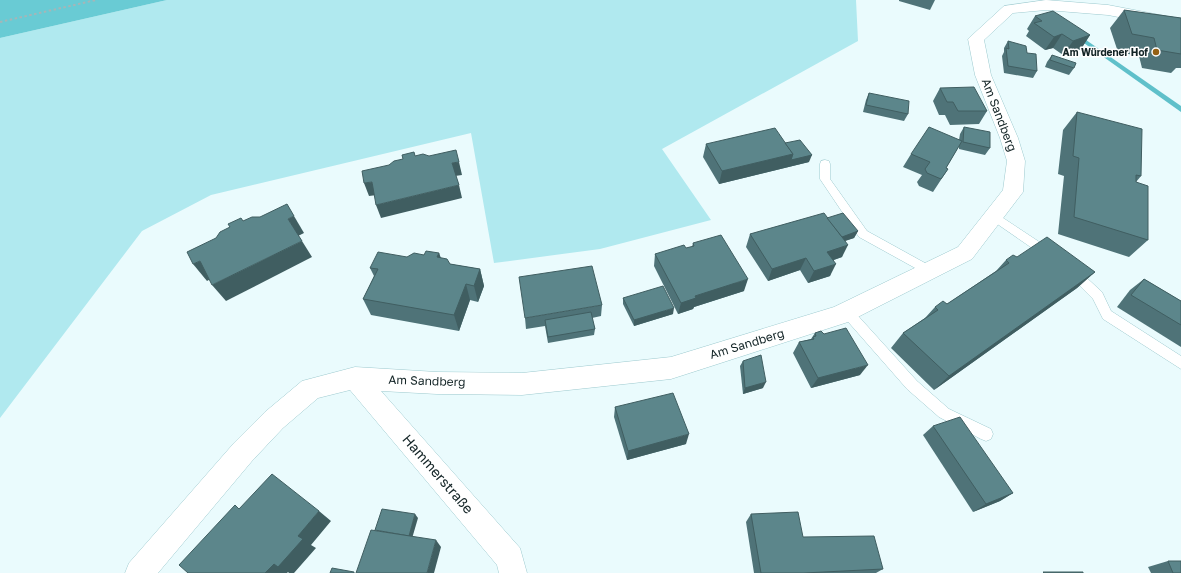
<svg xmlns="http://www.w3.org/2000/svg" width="1181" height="573" viewBox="0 0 1181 573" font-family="'Golos Text',sans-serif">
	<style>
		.green { fill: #b0e9ef }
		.forest { fill: #69cbd4 }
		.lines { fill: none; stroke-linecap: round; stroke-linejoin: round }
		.stream { fill: #5fc0ca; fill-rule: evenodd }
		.service-casing { stroke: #9dcacf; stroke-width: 1 }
		.minor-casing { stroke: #9dcacf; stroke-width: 1 }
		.path { stroke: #a5b6b8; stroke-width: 2; stroke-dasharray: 2.5 2.5; stroke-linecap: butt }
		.service { fill: #fff; fill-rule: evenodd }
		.minor { fill: #fff; fill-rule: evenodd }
		.wall { fill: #4f7378 }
		.shaded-wall { fill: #405e61 }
		.building { fill: #5c868b; stroke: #405e61 }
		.poi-dot { fill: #946014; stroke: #fff; stroke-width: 1.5 }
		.labels { text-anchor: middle; stroke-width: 3; stroke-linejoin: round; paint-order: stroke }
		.far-poi-label { font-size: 10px; font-weight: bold; fill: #132426; stroke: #fff; text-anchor: end }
		.street-label { font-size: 12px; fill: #132426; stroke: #fff }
		.near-street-label { font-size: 14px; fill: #132426; stroke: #fff }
	</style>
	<rect width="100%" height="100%" fill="#eafbfd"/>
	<path class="green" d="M167 0H856L858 41 662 149 711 220 600 249 494 263 471 133 211 195 142 231 0 418V38Z"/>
	<path class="forest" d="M0 0H167L0 38Z"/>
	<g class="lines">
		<path class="stream" d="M1076 33 1181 106V112L1074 36V34Z"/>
		<defs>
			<g id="service">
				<path d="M825 160 829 161 830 164V179L867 231 934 268 936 271 934 274 930 276 926 274 859 237 820 179V164L821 161Z"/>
				<path d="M994 212 1053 251 1055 254 1053 257 1049 259 1045 257 990 219 988 216 990 213Z"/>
				<path d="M1072 266 1076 268 1102 292 1111 311 1181 356V369L1103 319 1093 299 1068 274 1066 271 1068 268Z"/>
				<path d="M847 307 851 308 917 381 949 409 991 429 993 434 991 439 986 441 981 439 939 417 907 389 843 316 841 312 843 308Z"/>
			</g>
			<path id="minor" d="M1046 0 1108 5 1181 19V29L1108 15 1046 10 1013 13 984 40 991 75 1018 138 1025 161 1023 192 972 259 848 322 671 379 522 395 437 394 381 391 520 548 527 573H499L497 565 350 390 318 398 283 428 252 461 158 573H125L129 563 234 443 265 412 302 381 355 367 437 372 522 373 671 357 834 307 958 247 1003 190 1007 161 1000 138 975 75 968 39 1004 6Z"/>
		</defs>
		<use href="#service" class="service-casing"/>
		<use href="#minor" class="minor-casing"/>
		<path class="path" d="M0 22 96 0"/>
		<use href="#service" class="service"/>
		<use href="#minor" class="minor"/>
	</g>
	<g class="wall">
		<path d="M899 0H935L930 10 899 1Z"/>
		<path d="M1124 10 1181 18V68H1176L1171 73 1142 68 1139 56 1118 52 1110 28Z"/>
		<path d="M1035 16 1090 35 1081 49 1063 55 1053 48 1045 50 1026 36 1029 31 1027 29Z"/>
		<path d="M1008 41 1027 53 1037 71 1033 78 1004 73 1002 56 1004 52V48Z"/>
		<path d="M1052 55 1074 68 1069 75 1045 67 1047 62Z"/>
		<path d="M940 88 987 111 979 124 950 125 945 115H939L933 101Z"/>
		<path d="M869 93 908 114 904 121 863 112 866 100Z"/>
		<path d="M1077 112 1141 176 1136 182 1148 240 1129 257 1058 234 1064 176 1058 174 1063 130Z"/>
		<path d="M964 127 990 148 985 155 959 149V146L946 168 948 169 933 192 919 186 917 182 922 175 903 167 911 154 959 140 960 134Z"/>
		<path d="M785 143 809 162 719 184 703 157 706 144Z"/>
		<path d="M827 218 858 231 854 238 845 241 842 257 834 260 830 276 808 283 800 270 768 281 746 247 750 234Z"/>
		<path d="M693 243 744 291 694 307 693 309 678 314 654 266 655 254 692 247Z"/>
		<path d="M439 253 441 258 450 264 480 269 484 286 478 302 470 300 459 331 371 315 363 299 374 276 370 268 407 257Z"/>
		<path d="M1017 257 1095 272 1077 288 934 390 891 348 903 333 925 318 935 307 947 304 996 271 1006 260Z"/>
		<path d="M1144 279 1181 301V347L1117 307 1130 290Z"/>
		<path d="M623 298 673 314 634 326 623 304Z"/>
		<path d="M602 305 601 316 592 318 595 329 594 335 548 343 545 326 526 329 525 318Z"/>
		<path d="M815 333 824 334 860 375 811 388 793 353 799 342 811 339Z"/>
		<path d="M743 361 763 388 743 394 740 366Z"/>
		<path d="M615 407 686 444 627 460 614 417Z"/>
		<path d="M933 426 1013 493 1000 501 973 512 923 435Z"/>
		<path d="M751 514 803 537 883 569 876 573H754L746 522Z"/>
		<path d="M1168 561 1181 573H1151L1148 567Z"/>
	</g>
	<g class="shaded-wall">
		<path d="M1062 34 1053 48 1045 50 1054 37Z"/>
		<path d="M1090 35 1081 49 1063 55 1073 41Z"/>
		<path d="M793 154 812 155 809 162 719 184 722 171Z"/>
		<path d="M459 162 462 175 455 176 452 163Z"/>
		<path d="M372 182 377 195 369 196 364 183Z"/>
		<path d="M459 185 462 198 381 218 376 205Z"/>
		<path d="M294 216 304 233 298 236 288 219Z"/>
		<path d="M858 231 854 238 832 245 836 238Z"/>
		<path d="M302 241 312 257 226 301 212 285Z"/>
		<path d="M848 245 842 257 821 264 827 252Z"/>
		<path d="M439 253 444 270 437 257Z"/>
		<path d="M806 258 800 270 768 281 772 269Z"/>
		<path d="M200 261 214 277 207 281 193 264Z"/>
		<path d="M836 264 830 276 808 283 814 271Z"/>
		<path d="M480 269 484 286 478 302 474 286Z"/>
		<path d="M1095 272 1077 288 934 390 949 376Z"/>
		<path d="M748 279 744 291 694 307 693 309 678 314 681 303 695 296Z"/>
		<path d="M466 284 470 300 459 331 454 315Z"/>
		<path d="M674 308 673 314 634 326V320Z"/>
		<path d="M868 365 860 375 811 388 818 378Z"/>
		<path d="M766 382 763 388 743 394 745 388Z"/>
		<path d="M689 434 686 444 627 460 628 451Z"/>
		<path d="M1013 493 1000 501 973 512 986 504Z"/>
		<path d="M319 511 331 521 311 545 316 548 294 573H289L288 572 287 573H265Z"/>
		<path d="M415 514 418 518 411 542 408 538Z"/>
		<path d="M436 540 441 547 434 573H427Z"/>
	</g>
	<g class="building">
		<path d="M1124 10 1181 18V54L1157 50 1154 38 1132 34Z"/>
		<path d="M1053 11 1090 35 1073 41 1062 34 1054 37 1034 23 1042 21 1035 16Z"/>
		<path d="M1008 41 1026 46 1027 53 1036 54 1037 71 1008 66 1006 48 1009 49Z"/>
		<path d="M1052 55 1076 63 1074 68 1050 60Z"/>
		<path d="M974 87 987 111H958L953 102H947L940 88Z"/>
		<path d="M869 93 909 101 908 114 866 105Z"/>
		<path d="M1077 112 1142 129 1141 176 1136 175V182L1148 186V240L1074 217 1079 158 1073 156Z"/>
		<path d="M929 127 962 141 946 168 948 169 941 179 927 173 925 169 930 162 911 154Z"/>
		<path d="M964 127 990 132V148L963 142Z"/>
		<path d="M775 128 793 154 722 171 706 144Z"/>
		<path d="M800 140 812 155 791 160 793 154 785 143Z"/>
		<path d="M456 150 459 162 452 163 459 185 376 205 372 182 364 183 362 171 389 165 394 161 403 159 402 155 414 152 415 156 423 154 429 156Z"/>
		<path d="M287 204 294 216 288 219 302 241 212 285 200 261 193 264 187 252 216 238 220 232 230 227 228 224 241 218 243 221 252 217H260Z"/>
		<path d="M824 213 848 245 827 252 836 264 814 271 806 258 772 269 750 234Z"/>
		<path d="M843 213 858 231 842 237 827 218Z"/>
		<path d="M721 235 748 279 695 296 696 298 681 303 655 254 684 245 686 248 694 246 693 243Z"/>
		<path d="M1047 237 1095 272 949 376 903 333 938 310 935 307 943 301 947 304 1009 263 1006 260 1013 255 1017 257Z"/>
		<path d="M426 251 439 253 437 257 447 259 450 264 480 269 474 286 466 284 454 315 363 299 378 269 370 268 378 252 407 257 414 253 424 255Z"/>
		<path d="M592 266 602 305 525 318 519 277Z"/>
		<path d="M1144 279 1181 301V325L1131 295Z"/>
		<path d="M663 286 674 308 634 320 623 298Z"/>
		<path d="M591 312 595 329 548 337 545 320Z"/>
		<path d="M846 328 868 365 818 378 799 342 814 339 813 337 816 336 815 333 821 331 824 334Z"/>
		<path d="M761 355 766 382 745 388 743 361Z"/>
		<path d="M673 393 689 434 628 451 615 407Z"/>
		<path d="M960 417 1013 493 986 504 933 426Z"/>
		<path d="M272 474 319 511 298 536 303 539 278 567 274 564 265 573H188L179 565 235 505 239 509Z"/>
		<path d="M382 509 415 514 409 536 375 530Z"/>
		<path d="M798 512 803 537 874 536 883 569 804 573H761L751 514Z"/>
		<path d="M371 530 436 540 427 573H356Z"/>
		<path d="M1168 561H1181V573H1173Z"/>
		<path d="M332 568 354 572V573H330Z"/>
		<path d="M1043 572H1083V573H1044Z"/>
	</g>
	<circle class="poi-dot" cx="1156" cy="52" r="4"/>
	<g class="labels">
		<g class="far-poi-label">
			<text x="1148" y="56">Am Würdener Hof</text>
		</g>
		<g class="street-label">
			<text transform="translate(999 115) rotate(69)" y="4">Am Sandberg</text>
			<text transform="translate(747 344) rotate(-17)" y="4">Am Sandberg</text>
			<text transform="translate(427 381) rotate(2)" y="4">Am Sandberg</text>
		</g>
		<g class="near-street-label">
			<text transform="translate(438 474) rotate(49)" y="5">Hammerstraße</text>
		</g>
	</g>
</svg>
